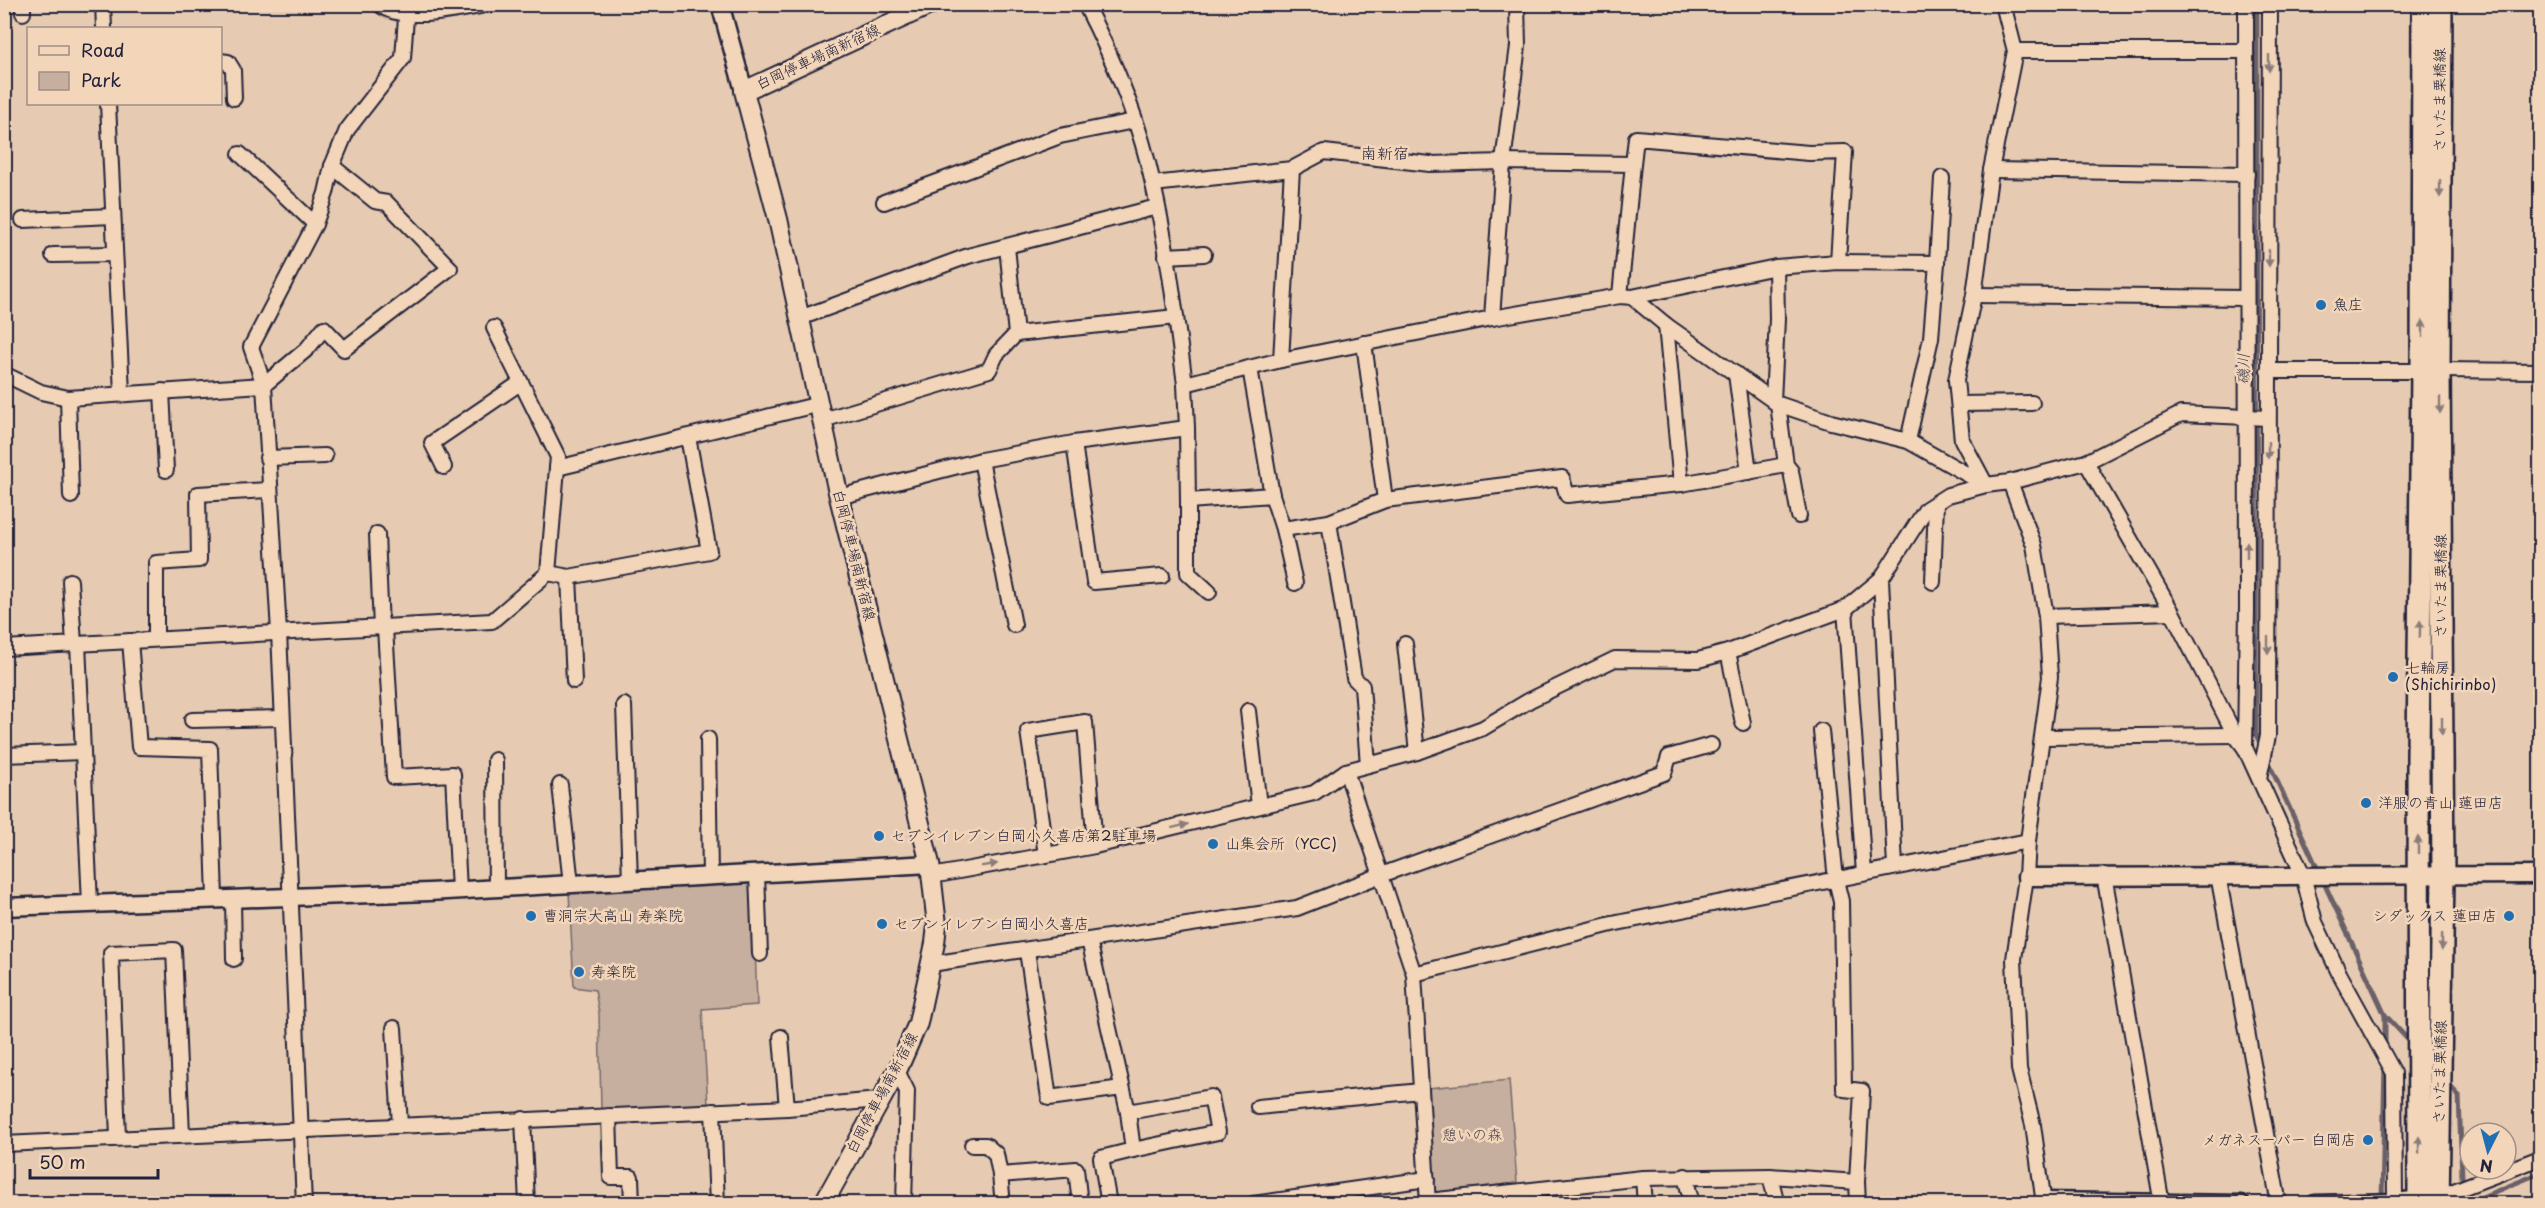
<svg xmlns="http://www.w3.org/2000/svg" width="2545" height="1208" viewBox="0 0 2545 1208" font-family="'Playpen Sans','Klee One',sans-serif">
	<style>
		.green { fill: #c6af9e; stroke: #74686c; stroke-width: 1.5 }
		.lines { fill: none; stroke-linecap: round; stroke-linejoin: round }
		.stream { stroke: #6b6067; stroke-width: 5 }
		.minor-casing { stroke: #22223b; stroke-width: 18 }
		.tertiary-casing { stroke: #22223b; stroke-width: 21 }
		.secondary-casing { stroke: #22223b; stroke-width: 22 }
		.primary-casing { stroke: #22223b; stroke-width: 26 }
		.minor { stroke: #f3d6b9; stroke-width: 14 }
		.tertiary { stroke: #f3d6b9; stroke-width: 16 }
		.secondary { stroke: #f3d6b9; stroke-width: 18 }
		.primary { stroke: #f3d6b9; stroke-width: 21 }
		.oneway { fill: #8a7c7a }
		.poi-dot { fill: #1f6fb2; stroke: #f3d6b9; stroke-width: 2 }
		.labels { text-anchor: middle; stroke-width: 5; stroke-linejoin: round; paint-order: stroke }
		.street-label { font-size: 15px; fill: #22223b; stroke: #f3d6b9 }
		.poi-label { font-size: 15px; fill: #22223b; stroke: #f3d6b9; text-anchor: start }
		.park-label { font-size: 15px; fill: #4b4554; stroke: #f3d6b9 }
		.neighbourhood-label { font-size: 16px; fill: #22223b; stroke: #f3d6b9 }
		.water-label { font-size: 16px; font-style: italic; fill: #4c4655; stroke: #f3d6b9 }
	</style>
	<rect width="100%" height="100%" fill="#e6cbb2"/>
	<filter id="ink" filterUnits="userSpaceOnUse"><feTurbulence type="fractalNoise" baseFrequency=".0167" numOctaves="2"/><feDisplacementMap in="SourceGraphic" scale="12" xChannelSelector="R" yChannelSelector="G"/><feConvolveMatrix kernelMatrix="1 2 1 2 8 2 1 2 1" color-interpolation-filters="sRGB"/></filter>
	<g filter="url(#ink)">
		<g class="green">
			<path d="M753 883 757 1005 702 1009 708 1104 601 1110 599 1013 595 990 574 987 569 892Z"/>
			<path d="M1509 1080 1517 1183 1434 1193 1428 1088Z"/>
			<path d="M1574 1196V1203L1452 1204Z"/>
		</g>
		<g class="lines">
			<g class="stream">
				<path d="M2257 4 2256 734 2262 748"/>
				<path d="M2266 757 2385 1015 2412 1044"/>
				<path d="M2385 1049V1015"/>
				<path d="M2446 1082 2459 1096 2463 1204"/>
				<path d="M2382 1199 2385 1064"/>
				<path d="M2465 1204 2540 1173"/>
			</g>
			<defs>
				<g id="minor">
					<path d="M23 4V13"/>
					<path d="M103 4 104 28"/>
					<path d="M379 4C403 24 462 9 491 4"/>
					<path d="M1085 4C1114 60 1140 123 1153 184 1168 249 1176 317 1185 384"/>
					<path d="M2015 51H2246"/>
					<path d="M220 61 228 62 233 70 234 98"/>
					<path d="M108 104 122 393"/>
					<path d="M240 154 315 224"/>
					<path d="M1633 164 1636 138 1809 153 1845 152 1838 262"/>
					<path d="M1292 169 1324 152 1430 164 1503 162 1633 164 1620 296"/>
					<path d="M1991 170 2247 174"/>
					<path d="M1153 184 1292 169 1281 360"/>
					<path d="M884 202 1060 136 1134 121"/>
					<path d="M23 220 113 216"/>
					<path d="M1007 247 1016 334"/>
					<path d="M53 255 115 254"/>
					<path d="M1166 256 1204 254"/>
					<path d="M1937 263 1942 178"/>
					<path d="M1974 295 2246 298"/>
					<path d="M1632 297 1776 267 1838 262 1937 263 1931 338 1908 441"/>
					<path d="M800 318 968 256 1157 207"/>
					<path d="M1492 318 1503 162 1518 46 1517 4"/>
					<path d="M1666 325 1681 484"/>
					<path d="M494 328 558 457 557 468"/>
					<path d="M1364 343 1385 500"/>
					<path d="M1250 368 1272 495"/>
					<path d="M2439 370 2540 371"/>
					<path d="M2268 371H2422"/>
					<path d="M4 374 41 392 68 398 264 385 307 349 324 328 344 349 450 268 387 203 375 201 332 166"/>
					<path d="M1736 374 1749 472"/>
					<path d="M162 391 166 470"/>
					<path d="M68 398 71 496"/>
					<path d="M1773 401 1777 319 1776 267"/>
					<path d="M1959 404 2032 403"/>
					<path d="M823 420 989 370 996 355 1016 334 1176 317"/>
					<path d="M1187 428 1188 501 1272 495 1283 529 1329 522 1385 500 1562 478 1567 495 1681 484 1786 465 1778 404"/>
					<path d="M1074 443 1094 582 1162 576"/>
					<path d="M267 458 325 456"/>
					<path d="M981 460 1014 625"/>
					<path d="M2086 462 2172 612 2235 735 2245 748 2303 875 2315 922 2340 975 2394 1073 2395 1202"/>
					<path d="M1786 465 1791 471 1799 516"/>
					<path d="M444 467 432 443 520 383"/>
					<path d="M2010 482 2034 545 2046 616 2050 677 2028 841 2026 877 2014 959 2019 1069 2033 1125 2044 1204"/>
					<path d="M1986 485 1962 440 1956 380 1974 295 1991 170 2015 51 2003 4"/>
					<path d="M839 497 981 460 1074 443 1187 428 1185 384 1281 360 1492 318 1620 296 1632 297 1666 325 1778 404 1831 422 1908 441 1986 485"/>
					<path d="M1188 501V573L1209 592"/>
					<path d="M1329 522 1354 678 1362 686 1368 765"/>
					<path d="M1283 529 1295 583"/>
					<path d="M377 534 381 628"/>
					<path d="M548 573 569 577 709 551 688 437"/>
					<path d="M569 577 574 681"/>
					<path d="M1881 579 1895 867"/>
					<path d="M70 581 74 644"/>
					<path d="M1933 582 1936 503"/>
					<path d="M1845 609 1864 873"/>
					<path d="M2046 616 2172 612"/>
					<path d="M385 628 394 777 453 774 459 890"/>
					<path d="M156 639V563L199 560 198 494 268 490"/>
					<path d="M130 641 139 747 210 749 215 898"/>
					<path d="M78 644 90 904"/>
					<path d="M1405 644 1417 752"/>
					<path d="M4 648 492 621 548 573 557 468 820 404"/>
					<path d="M1728 652 1743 723"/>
					<path d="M624 705 630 881"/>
					<path d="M1248 711 1259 806"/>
					<path d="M192 720 282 718"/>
					<path d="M1821 731 1836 880 1841 901 1844 1089 1862 1091 1857 1182"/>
					<path d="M2043 737 2235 735"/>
					<path d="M708 739 710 877"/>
					<path d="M2245 748 2247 608 2246 4"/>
					<path d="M4 755 83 752"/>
					<path d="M495 760 496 888"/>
					<path d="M2259 778 2268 736 2270 4"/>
					<path d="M560 785 571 884"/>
					<path d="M1046 855 1028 731 1085 722 1095 846"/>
					<path d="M757 874 760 954"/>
					<path d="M2104 875 2162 1204"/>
					<path d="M2218 875 2279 1204"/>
					<path d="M932 876 1095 846 1314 793 1346 771"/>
					<path d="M233 898 234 959"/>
					<path d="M1089 940 1128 1112 1133 1150 1101 1158 1109 1204"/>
					<path d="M1027 951 1049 1098 1122 1088"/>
					<path d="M931 964 1297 908 1381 875 1664 773 1669 757 1711 745"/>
					<path d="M1414 974 1612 924 2028 841"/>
					<path d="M394 1028 400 1125"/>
					<path d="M781 1037 787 1108"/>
					<path d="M897 1071 907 1091 904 1204"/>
					<path d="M1258 1107 1421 1091"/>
					<path d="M713 1111 717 1204"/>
					<path d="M1128 1112 1211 1097 1218 1132 1133 1150"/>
					<path d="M609 1116 611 1177H631L632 1204"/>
					<path d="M523 1119 527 1204"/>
					<path d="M118 1138 111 953 174 950 182 1135"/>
					<path d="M4 1144 787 1108 879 1100"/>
					<path d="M972 1145H986L996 1154 1000 1175"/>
					<path d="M1685 1176 1692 1204"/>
					<path d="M1770 1176 1777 1204"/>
					<path d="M1643 1178 1645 1204"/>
					<path d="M2438 1197 2540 1158"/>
					<path d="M1428 1201 1643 1178 1770 1176 1857 1182 1858 1204"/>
					<path d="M304 1204 279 632 264 385 251 347 315 224 326 193 332 166 347 130 403 58 407 4"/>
					<path d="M1003 1204 1000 1175 1076 1169 1080 1204"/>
					<path d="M1253 1204 1427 1179"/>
					<path d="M1428 1204 1414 974 1346 771 1417 752 1483 728 1530 700 1615 659 1698 660 1728 652 1845 609 1881 579 1926 509 1948 495 1986 485 2010 482 2086 462 2181 414 2268 418"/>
				</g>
				<g id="tertiary">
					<path d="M720 4 744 91"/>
					<path d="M2026 877 2540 875"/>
					<path d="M4 907 429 892 930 864"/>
					<path d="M2044 1201 2241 1204"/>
					<path d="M2315 1204 2395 1202 2431 1198"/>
				</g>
				<path id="secondary" d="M823 1204 897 1071 918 1023 935 943 937 925 930 864 839 497 778 219 744 91 932 4"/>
				<g id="primary">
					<path d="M2419 1204 2418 756 2422 371 2423 4"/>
					<path d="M2438 1204 2443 875 2439 370 2441 4"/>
				</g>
			</defs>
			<use href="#minor" class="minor-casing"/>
			<use href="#tertiary" class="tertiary-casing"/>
			<use href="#secondary" class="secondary-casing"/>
			<use href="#primary" class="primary-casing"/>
			<use href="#minor" class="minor"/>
			<use href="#tertiary" class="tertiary"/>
			<use href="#secondary" class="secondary"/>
			<use href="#primary" class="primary"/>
		</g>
		<defs><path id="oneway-solid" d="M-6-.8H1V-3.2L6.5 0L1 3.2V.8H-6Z" transform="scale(1.5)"/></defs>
		<g class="oneway">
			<use href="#oneway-solid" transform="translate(2269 63) rotate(90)"/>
			<use href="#oneway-solid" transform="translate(2440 189) rotate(90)"/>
			<use href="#oneway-solid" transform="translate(2269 258) rotate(90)"/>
			<use href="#oneway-solid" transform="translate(2423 329) rotate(-90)"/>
			<use href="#oneway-solid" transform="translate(2440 405) rotate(90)"/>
			<use href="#oneway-solid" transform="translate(2268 450) rotate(90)"/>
			<use href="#oneway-solid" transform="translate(2247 550) rotate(-90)"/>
			<use href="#oneway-solid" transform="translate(2420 629) rotate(-89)"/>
			<use href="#oneway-solid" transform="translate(2268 645) rotate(90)"/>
			<use href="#oneway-solid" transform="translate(2442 726) rotate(90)"/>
			<use href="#oneway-solid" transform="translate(1180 826) rotate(-14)"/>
			<use href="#oneway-solid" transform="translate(2418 845) rotate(-90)"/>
			<use href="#oneway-solid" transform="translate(989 865) rotate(-9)"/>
			<use href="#oneway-solid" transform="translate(2442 942) rotate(91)"/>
			<use href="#oneway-solid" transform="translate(2419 1145) rotate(-90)"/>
		</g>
	</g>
	<g class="poi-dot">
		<circle cx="2321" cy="305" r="6"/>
		<circle cx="2393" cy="677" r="6"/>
		<circle cx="2366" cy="803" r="6"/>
		<circle cx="879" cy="836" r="6"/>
		<circle cx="1213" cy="844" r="6"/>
		<circle cx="531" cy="916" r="6"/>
		<circle cx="2509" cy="916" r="6"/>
		<circle cx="882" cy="924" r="6"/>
		<circle cx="579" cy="972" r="6"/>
		<circle cx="2368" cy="1140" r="6"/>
	</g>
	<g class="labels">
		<g class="street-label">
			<text transform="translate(818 57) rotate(-25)" y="5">白岡停車場南新宿線</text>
			<text transform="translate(2440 100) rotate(-90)" y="5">さいたま栗橋線</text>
			<text transform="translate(854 555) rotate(76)" y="5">白岡停車場南新宿線</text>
			<text transform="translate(2441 586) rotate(-90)" y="5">さいたま栗橋線</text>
			<text transform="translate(2440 1072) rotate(-89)" y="5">さいたま栗橋線</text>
			<text transform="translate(882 1093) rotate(-62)" y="5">白岡停車場南新宿線</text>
		</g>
		<g class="poi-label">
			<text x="2333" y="310">魚庄</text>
			<text x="2405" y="673">七輪房<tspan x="2405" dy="17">(Shichirinbo)</tspan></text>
			<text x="2378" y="808">洋服の青山 蓮田店</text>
			<text x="891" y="841">セブンイレブン白岡小久喜店第2駐車場</text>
			<text x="1225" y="849">山集会所（YCC)</text>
			<text x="543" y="921">曹洞宗大高山 寿楽院</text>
			<text x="2497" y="921" text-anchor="end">シダックス 蓮田店</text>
			<text x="894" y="929">セブンイレブン白岡小久喜店</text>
			<text x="591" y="977">寿楽院</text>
			<text x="2356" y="1145" text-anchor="end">メガネスーパー 白岡店</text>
		</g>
		<g class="park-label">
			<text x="1472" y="1140">憩いの森</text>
		</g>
		<g class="neighbourhood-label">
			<text x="1385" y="159">南新宿</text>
		</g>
		<g class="water-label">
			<text transform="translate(2243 369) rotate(-90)" y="6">磯川</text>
		</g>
	</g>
	<rect width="2545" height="1208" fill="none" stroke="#f3d6b9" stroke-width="24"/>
	<rect x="12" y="12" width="2521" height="1184" fill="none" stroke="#22223b" stroke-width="2" filter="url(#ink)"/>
	<rect x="27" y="27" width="195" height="78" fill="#f3d6b9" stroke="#9f8e87" stroke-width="1.5"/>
	<rect x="39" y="46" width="30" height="9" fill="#f3d6b9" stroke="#9f8e87" stroke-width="1.5"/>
	<text x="81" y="57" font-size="18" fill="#22223b">Road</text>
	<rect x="39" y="72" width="30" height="18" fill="#c6af9e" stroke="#9f8e87" stroke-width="1.5"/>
	<text x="81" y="87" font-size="18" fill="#22223b">Park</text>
	<g transform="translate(2488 1151) rotate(186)"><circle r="28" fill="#f3d6b9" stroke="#9f8e87" stroke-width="1.5"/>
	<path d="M0-4.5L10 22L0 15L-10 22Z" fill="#1f6fb2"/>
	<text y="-9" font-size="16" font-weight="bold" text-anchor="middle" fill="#22223b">N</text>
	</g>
	<path d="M30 1169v9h128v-9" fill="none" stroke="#22223b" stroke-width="3"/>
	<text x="39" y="1169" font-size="18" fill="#22223b" stroke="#f3d6b9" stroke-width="4.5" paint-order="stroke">50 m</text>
</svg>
